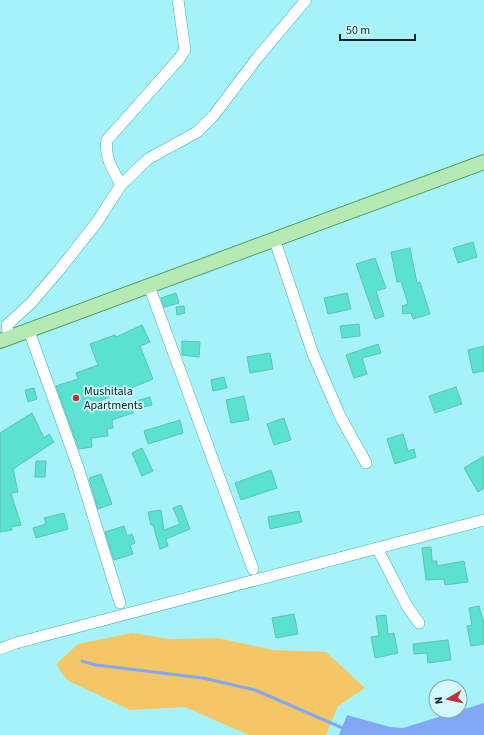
<svg xmlns="http://www.w3.org/2000/svg" width="484" height="735" viewBox="0 0 484 735" font-family="'Source Sans 3',sans-serif">
	<style>
		.green { fill: #f5c666 }
		.water { fill: #81a8f4 }
		.lines { fill: none; stroke-linecap: round; stroke-linejoin: round }
		.stream { stroke: #81a8f4; stroke-width: 3 }
		.building { fill: #5be1cf; stroke: #5fc2b4 }
		.minor-casing { stroke: #46aeb7; stroke-width: 12 }
		.major-casing { stroke: #579c62; stroke-width: 16 }
		.minor { stroke: #fff; stroke-width: 11 }
		.major { stroke: #b5eab4; stroke-width: 14 }
		.poi-dot { fill: #c03037; stroke: #d3f8fb; stroke-width: 1.5 }
		.labels { text-anchor: middle; stroke-width: 3.5; stroke-linejoin: round; paint-order: stroke }
		.poi-label { font-size: 12px; fill: #032528; stroke: #d3f8fb; text-anchor: start }
	</style>
	<rect width="100%" height="100%" fill="#a5f2f9"/>
	<path class="green" d="M132 633 169 639 218 638 273 650 326 652 365 688 338 706 326 735H249L185 707 130 710 67 680 56 664 78 644Z"/>
	<path class="water" d="M484 703V735H339L347 715 390 727 403 728Z"/>
	<g class="lines">
		<path class="stream" d="M82 661 96 665 203 678 255 690 345 729"/>
	</g>
	<g class="building">
		<path d="M473 242 477 257 458 263 453 248Z"/>
		<path d="M410 248 417 283 420 282 430 314 413 319 411 313 403 314 402 306 408 304 401 281 397 282 391 252Z"/>
		<path d="M375 258 386 288 376 291 384 316 375 319 356 264Z"/>
		<path d="M176 293 179 303 164 307 161 298Z"/>
		<path d="M347 293 351 309 328 314 324 298Z"/>
		<path d="M184 306 185 313 177 315 176 307Z"/>
		<path d="M359 324 360 336 342 338 340 326Z"/>
		<path d="M142 325 150 342 140 346 153 379 100 401 103 410 150 397 152 405 133 410V413L112 420 113 428 107 429 108 436 91 438 92 447 79 449 56 386 78 379 76 373 98 365 90 344 115 335 116 337Z"/>
		<path d="M182 341 200 342 199 357 182 355Z"/>
		<path d="M378 344 381 353 362 358 367 374 354 378 346 355Z"/>
		<path d="M484 346V371L473 373 468 350Z"/>
		<path d="M270 353 273 369 250 373 247 357Z"/>
		<path d="M224 377 227 388 213 391 211 380Z"/>
		<path d="M456 387 462 404 435 413 429 396Z"/>
		<path d="M34 388 37 399 28 402 25 390Z"/>
		<path d="M244 396 249 420 231 423 226 400Z"/>
		<path d="M32 413 44 438 49 434 54 442 13 469 18 492 11 493 21 525 11 527 12 530 0 532V433Z"/>
		<path d="M284 418 291 440 274 445 267 424Z"/>
		<path d="M180 420 183 433 148 444 144 431Z"/>
		<path d="M403 434 408 451 414 449 416 457 395 464 387 439Z"/>
		<path d="M142 448 153 471 142 476 132 453Z"/>
		<path d="M484 456V488L478 492 464 468Z"/>
		<path d="M36 461H46L45 477H35Z"/>
		<path d="M271 470 277 488 241 500 235 483Z"/>
		<path d="M101 474 112 504 98 509 89 478Z"/>
		<path d="M181 505 190 529 166 539 168 546 160 549 153 525H151L148 512 161 510 164 530 180 524 173 508Z"/>
		<path d="M299 511 302 522 270 529 268 517Z"/>
		<path d="M64 513 68 529 36 538 33 528 46 524 44 518Z"/>
		<path d="M124 526 127 536 132 534 135 543 130 545 133 554 114 560 105 532Z"/>
		<path d="M431 547 432 561H437V566L464 561 468 582 445 585 444 579 426 580 422 548Z"/>
		<path d="M479 606 484 623V644L471 646 467 626 472 625 469 608Z"/>
		<path d="M294 614 298 634 276 638 272 618Z"/>
		<path d="M386 615 388 634 394 633 398 653 375 658 371 637 379 636 376 616Z"/>
		<path d="M448 640 451 660 428 663 427 653 414 654 413 644Z"/>
	</g>
	<g class="lines">
		<defs>
			<g id="minor">
				<path d="M121 185C113 170 104 157 107 140L179 59 185 50 178 0"/>
				<path d="M275 241 313 354 340 416 366 463"/>
				<path d="M149 286 253 569"/>
				<path d="M29 331 78 467 120 603"/>
				<path d="M9 338 7 325 31 303 60 269 97 222 121 185 148 159 197 132 214 115 258 57 306 0"/>
				<path d="M377 548 407 606 419 623"/>
				<path d="M0 649 16 643 484 520"/>
			</g>
			<path id="major" d="M0 341 484 162"/>
		</defs>
		<use href="#minor" class="minor-casing"/>
		<use href="#major" class="major-casing"/>
		<use href="#minor" class="minor"/>
		<use href="#major" class="major"/>
	</g>
	<circle class="poi-dot" cx="76" cy="398" r="4"/>
	<g class="labels">
		<g class="poi-label">
			<text x="84" y="395">Mushitala<tspan x="84" dy="14">Apartments</tspan></text>
		</g>
	</g>
	<g transform="translate(448 699) rotate(261)"><circle r="19" fill="#d3f8fb" stroke="#80a4a7"/>
	<path d="M0-3L7 15L0 10L-7 15Z" fill="#c03037"/>
	<text y="-6" font-size="11" font-weight="bold" text-anchor="middle" fill="#032528">N</text>
	</g>
	<path d="M340 34v6h75v-6" fill="none" stroke="#032528" stroke-width="2"/>
	<text x="346" y="34" font-size="12" fill="#032528" stroke="#d3f8fb" stroke-width="3" paint-order="stroke">50 m</text>
</svg>
